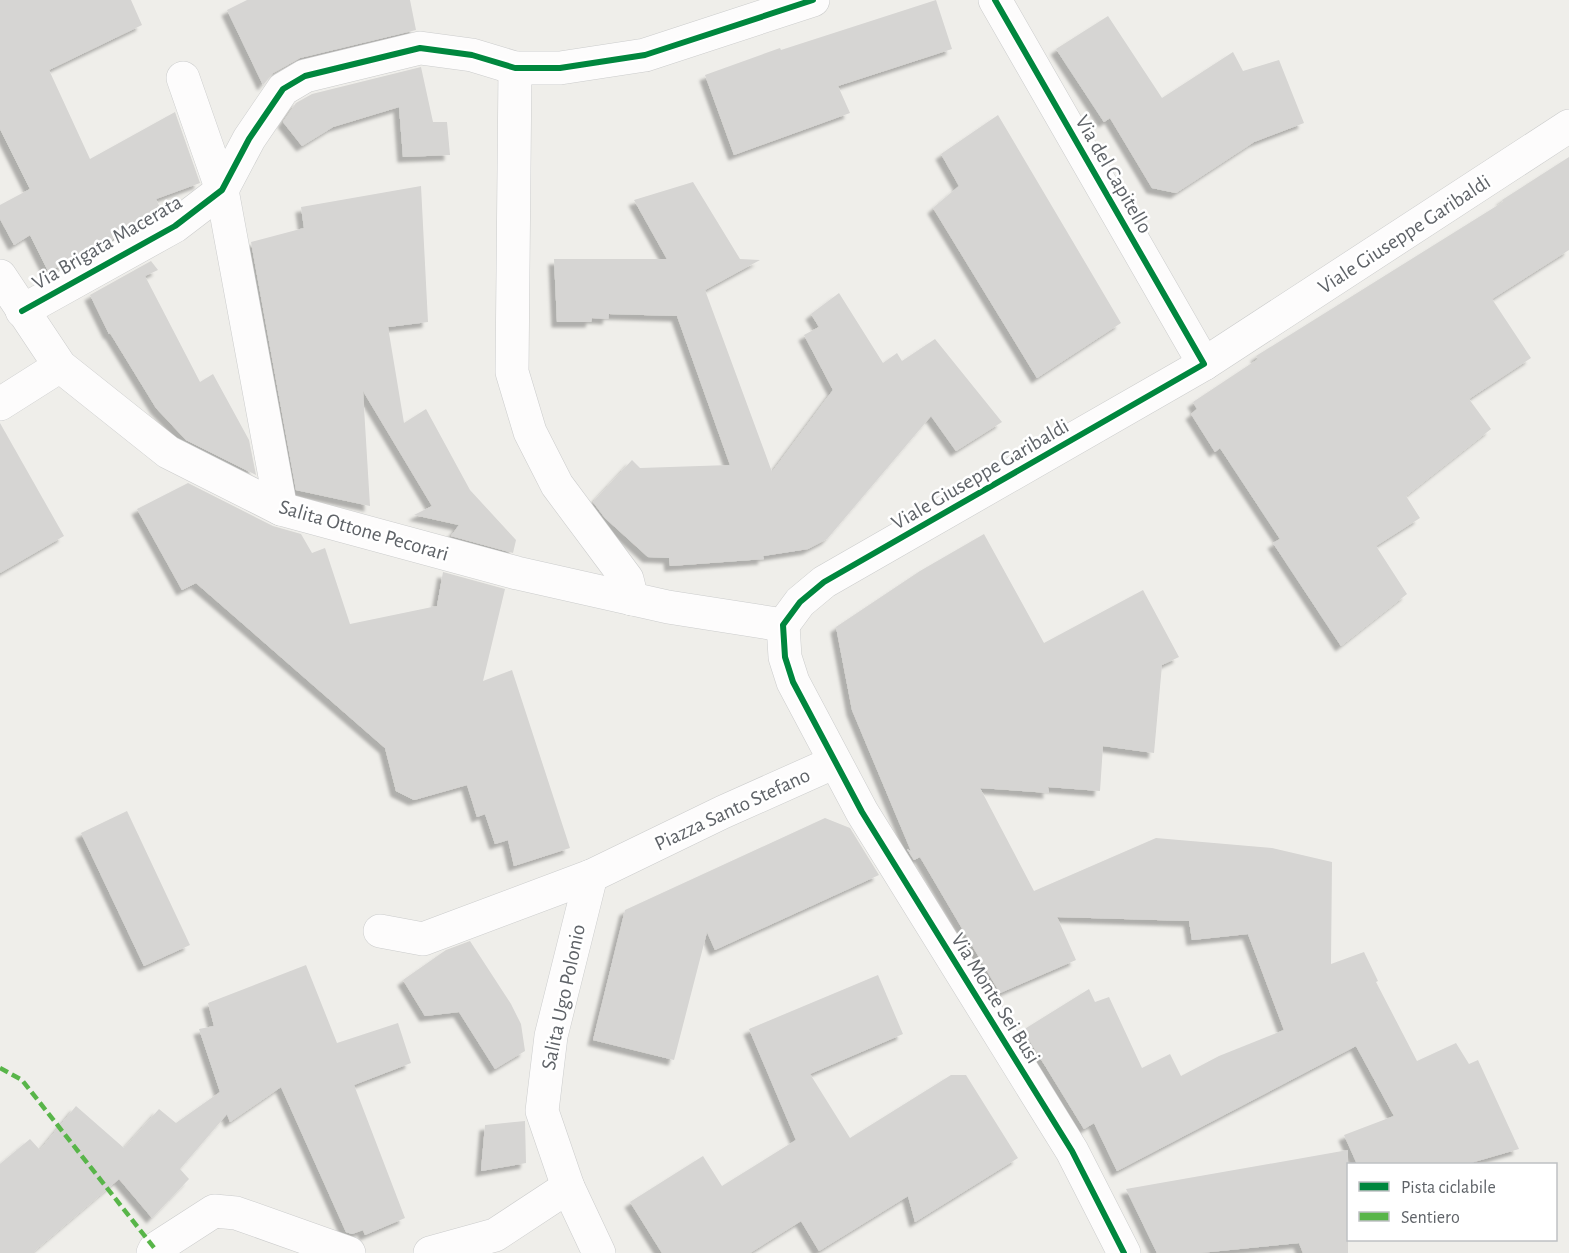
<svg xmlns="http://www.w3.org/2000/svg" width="1569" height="1253" viewBox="0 0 1569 1253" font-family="'Alegreya Sans',sans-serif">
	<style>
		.building { fill: #d6d5d3; filter: url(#shadow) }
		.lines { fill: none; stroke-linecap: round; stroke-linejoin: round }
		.minor-casing { stroke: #cbcccc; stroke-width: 34 }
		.minor { stroke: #fdfcfc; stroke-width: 33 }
		.quiet { stroke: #58b549; stroke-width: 4.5; stroke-dasharray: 9 4.5; stroke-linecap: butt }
		.cycleway-casing { stroke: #fff; stroke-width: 10 }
		.cycleway { stroke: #00873e; stroke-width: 6 }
		.labels { text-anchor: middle; stroke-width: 5; stroke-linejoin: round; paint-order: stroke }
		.street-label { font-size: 21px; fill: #5f6368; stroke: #fff }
	</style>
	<defs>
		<filter id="shadow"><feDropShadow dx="-5.5" dy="5.5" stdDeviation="1.5" flood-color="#0004"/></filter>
	</defs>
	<rect width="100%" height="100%" fill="#efeeea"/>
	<g class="building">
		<path d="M0 0H131L142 25 49 70 90 159 175 112 200 183 156 199 162 212 73 261 48 271 30 235 14 245 0 219V205L30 189 0 129Z"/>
		<path d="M247 0H410L416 30 300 58 273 73 263 85 227 10Z"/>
		<path d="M936 0 952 49 838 86 850 113 734 155 705 75 780 48 781 50Z"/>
		<path d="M1108 16 1162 98 1233 52 1243 71 1279 60 1304 123 1254 142 1176 193 1152 188 1110 118 1104 122 1056 49Z"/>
		<path d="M421 67 433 122H447L450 155 403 157 399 107 333 127 302 146 283 122 296 103 312 94Z"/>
		<path d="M998 115 1121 323 1037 378 933 208 959 186 941 154Z"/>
		<path d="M1569 157V250L1492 299 1531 358 1469 399 1491 429 1406 496 1420 518 1376 546 1407 594 1341 646 1273 543 1280 539 1220 448 1215 452 1191 414 1197 409 1193 402 1258 359 1256 356 1503 202 1502 200Z"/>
		<path d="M693 182 740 259 760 260 705 290 772 472 833 390 804 335 819 327 811 314 839 293 883 363 897 353 902 361 935 339 1002 422 956 451 931 416 827 539 808 549 763 556 764 559 670 566 669 558 648 557 605 518 593 502 632 460 640 468 730 465 677 316 609 314 608 319 592 318 591 322H557L554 259H667L634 200Z"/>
		<path d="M421 186 428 322 388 327 404 423 426 409 470 490 516 540 513 553 451 536 459 525 414 515 432 506 363 391 370 506 296 490 251 242 304 228 301 207Z"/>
		<path d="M151 261 158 270 145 276 200 382 213 374 249 440 256 475 186 440 156 408 110 333 109 334 90 295Z"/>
		<path d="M0 423 64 536 0 573Z"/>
		<path d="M188 483 273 526 301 534 312 553 325 548 350 624 437 606 443 572 505 589 483 681 512 670 570 848 514 866 508 840 495 844 485 814 477 817 467 785 414 800 396 791 385 748 196 583 182 590 137 509Z"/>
		<path d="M984 534 1044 643 1143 590 1179 657 1162 665 1154 753 1103 746 1100 791 1048 787 1049 793 980 788 1034 891 1156 838 1272 848 1332 862 1331 964 1364 952 1378 981 1376 982 1417 1061 1456 1043 1469 1064 1478 1060 1519 1149 1467 1164H1357L1344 1135 1394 1116 1356 1046 1117 1171 1094 1123 1084 1129 1023 1030 1089 989 1095 1002 1109 997 1142 1068 1170 1054 1181 1076 1219 1056 1284 1030 1248 934 1192 940 1189 921 1057 917 1076 960 1000 993 920 857 914 860 907 849 911 851 852 710 836 627 920 571Z"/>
		<path d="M127 811 190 945 144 966 81 833Z"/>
		<path d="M825 818 850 828 879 875 715 950 707 932 674 1060 593 1040 625 910Z"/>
		<path d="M470 941 511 1004 521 1024 525 1051 495 1069 459 1012 425 1016 403 980 446 950Z"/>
		<path d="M306 965 337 1043 398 1023 411 1063 354 1085 405 1218 365 1235 363 1230 352 1234 346 1232 281 1087 230 1122 227 1114 180 1169 189 1179 152 1218 119 1179 32 1253H0V1164L30 1139 40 1150 76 1106 124 1148 159 1109 176 1123 220 1092 199 1029 214 1026 208 1003Z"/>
		<path d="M878 975 903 1034 810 1074 850 1138 951 1075H966L1018 1158 915 1222 908 1196 819 1251 801 1221 750 1253H662L630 1202 703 1156 722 1186 796 1140 749 1029Z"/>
		<path d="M525 1121 526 1163 481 1171 485 1125Z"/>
		<path d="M1348 1150V1253H1303L1299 1243 1200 1253H1157L1126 1189Z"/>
	</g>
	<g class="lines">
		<defs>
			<g id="minor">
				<path d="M995 0 1204 364"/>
				<path d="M515 68 512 372 530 432 557 485 627 579 632 599"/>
				<path d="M183 78 222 190 281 509"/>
				<path d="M0 276 60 366 168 452 281 509 517 573 668 607 783 625"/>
				<path d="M22 311 175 226 222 190 249 139 283 89 305 76 420 48 472 55 515 68H560L645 55 813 0"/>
				<path d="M0 404 60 366"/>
				<path d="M783 625 800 602 824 582 1204 364 1569 126"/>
				<path d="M783 625 785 657 793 682 862 812 1072 1151 1124 1253"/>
				<path d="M591 876 551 1036 542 1111 568 1187 599 1253"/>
				<path d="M380 931 423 939 591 876 723 812 835 762"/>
				<path d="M153 1253 155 1249 214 1211 236 1213 349 1253"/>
				<path d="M430 1253 495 1235 568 1187"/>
			</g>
		</defs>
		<use href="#minor" class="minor-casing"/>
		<use href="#minor" class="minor"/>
		<path class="quiet" d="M0 1068 22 1080 155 1249"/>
		<defs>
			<g id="cycleway">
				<path d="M995 0 1204 364 824 582 800 602 783 625 785 657 793 682 862 812 1072 1151 1124 1253"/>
				<path d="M22 311 175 226 222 190 249 139 283 89 305 76 420 48 472 55 515 68H560L645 55 813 0"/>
			</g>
		</defs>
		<use href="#cycleway" class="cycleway-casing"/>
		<use href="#cycleway" class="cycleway"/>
	</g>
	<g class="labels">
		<g class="street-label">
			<text transform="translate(1114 174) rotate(60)" y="7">Via del Capitello</text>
			<text transform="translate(1404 234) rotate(-33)" y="7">Viale Giuseppe Garibaldi</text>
			<text transform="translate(107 242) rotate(-30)" y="7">Via Brigata Macerata</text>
			<text transform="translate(980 474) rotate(-30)" y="7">Viale Giuseppe Garibaldi</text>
			<text transform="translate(364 530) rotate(16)" y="7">Salita Ottone Pecorari</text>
			<text transform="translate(732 809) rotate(-25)" y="7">Piazza Santo Stefano</text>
			<text transform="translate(563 997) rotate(-78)" y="7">Salita Ugo Polonio</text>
			<text transform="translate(996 998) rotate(58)" y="7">Via Monte Sei Busi</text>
		</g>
	</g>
	<rect x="1347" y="1163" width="210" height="78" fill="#ffffff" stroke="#bfc1c3" stroke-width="1.5"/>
	<rect x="1359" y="1182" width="30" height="9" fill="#00873e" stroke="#bfc1c3" stroke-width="1.5"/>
	<text x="1401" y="1193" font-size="18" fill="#5f6368">Pista ciclabile</text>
	<rect x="1359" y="1212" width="30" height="9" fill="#58b549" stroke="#bfc1c3" stroke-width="1.5"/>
	<text x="1401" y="1223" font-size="18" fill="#5f6368">Sentiero</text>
</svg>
